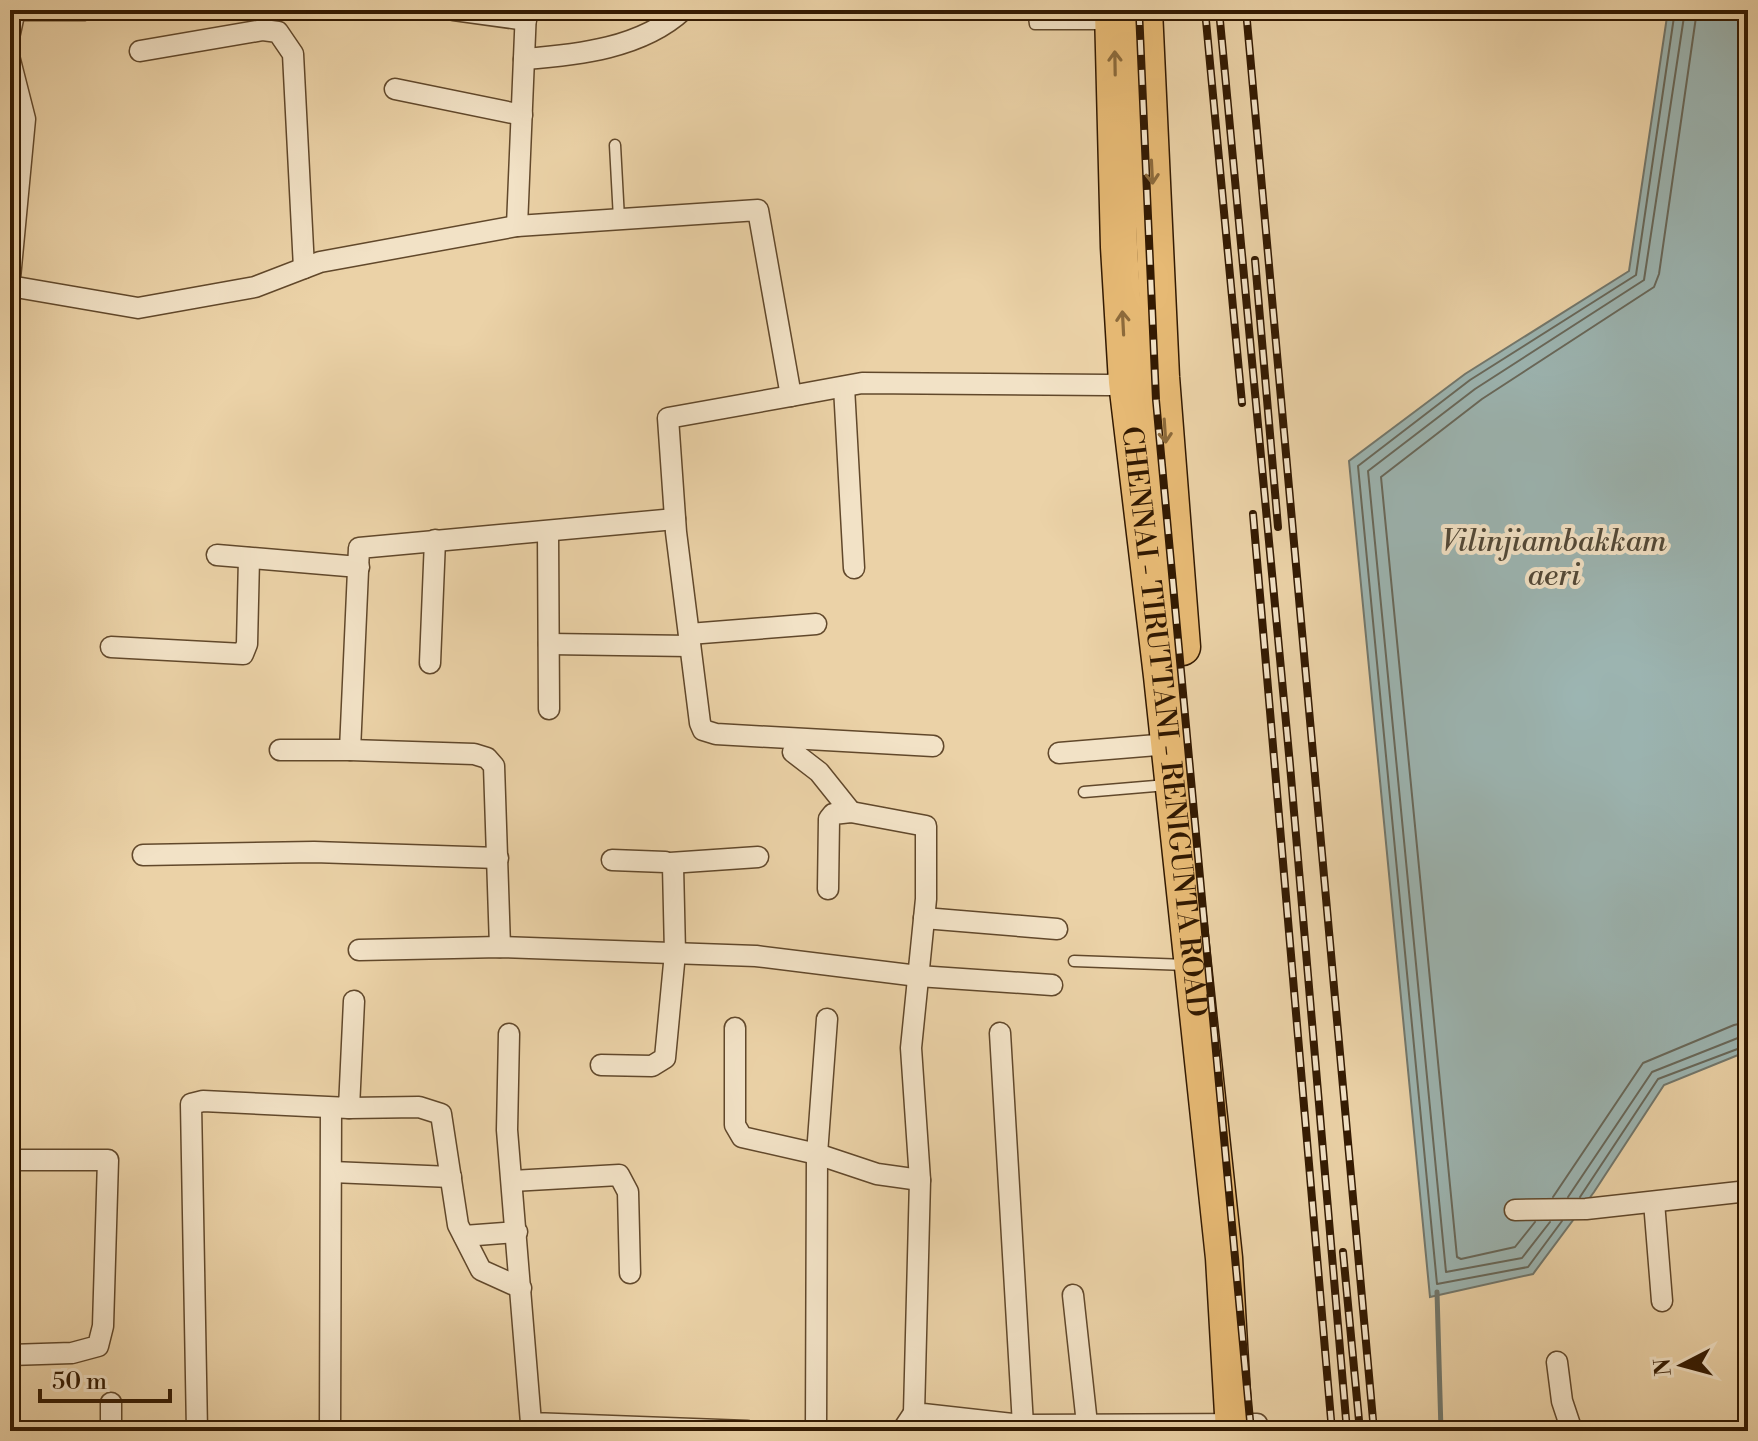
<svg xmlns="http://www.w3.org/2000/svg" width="1758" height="1441" viewBox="0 0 1758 1441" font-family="'Libre Bodoni',serif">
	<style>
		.water { fill: #9cb5b2; stroke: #72776c; stroke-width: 2 }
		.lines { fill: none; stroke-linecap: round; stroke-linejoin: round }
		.shore { stroke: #68685a; stroke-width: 2 }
		.stream { stroke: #72776c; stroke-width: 5 }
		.lane-casing { stroke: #61482b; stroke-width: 13 }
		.street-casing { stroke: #61482b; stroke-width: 23 }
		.highway-casing { stroke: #331a02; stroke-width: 39 }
		.lane { stroke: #f2e2c6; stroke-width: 10 }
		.street { stroke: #f2e2c6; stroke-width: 20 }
		.highway { stroke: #e6b974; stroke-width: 36 }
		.rail-casing { stroke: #331a02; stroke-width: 8 }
		.rail { stroke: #f2e2c6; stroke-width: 5; stroke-dasharray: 15; stroke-linecap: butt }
		.oneway { stroke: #8c6a3b }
		.labels { text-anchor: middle; stroke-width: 8; stroke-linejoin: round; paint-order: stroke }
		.street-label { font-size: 28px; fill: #331a02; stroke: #f2e2c6 }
		.water-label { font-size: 30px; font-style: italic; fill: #524837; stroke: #f2e2c6 }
	</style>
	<rect width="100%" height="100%" fill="#ebd2a7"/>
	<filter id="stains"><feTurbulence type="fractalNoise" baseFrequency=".0025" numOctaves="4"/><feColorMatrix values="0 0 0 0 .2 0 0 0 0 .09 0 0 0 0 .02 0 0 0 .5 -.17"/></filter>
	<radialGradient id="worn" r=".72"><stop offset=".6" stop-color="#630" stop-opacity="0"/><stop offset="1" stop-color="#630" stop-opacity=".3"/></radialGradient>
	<path class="water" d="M1668 10H1748V1051L1664 1085 1594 1192 1533 1274 1430 1297 1349 461 1465 374 1629 271Z"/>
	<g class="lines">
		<g class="shore">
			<path d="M1553 1197 1643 1063 1734 1025 1748 1022"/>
			<path d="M1568 1197 1652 1072 1748 1034"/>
			<path d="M1580 1197 1658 1079 1748 1045"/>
			<path d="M1562 1221 1528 1267 1437 1284 1358 466 1470 380 1636 275 1675 10"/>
			<path d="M1535 1222 1515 1247 1461 1259 1457 1257 1381 477 1482 399 1654 287 1659 274 1697 10"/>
			<path d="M1550 1222 1522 1258 1446 1272 1368 471 1475 389 1644 280 1685 10"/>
		</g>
		<path class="stream" d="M1437 1292 1441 1431"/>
		<defs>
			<g id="lane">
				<path d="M1033 10 1035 24H1108"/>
				<path d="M615 145 619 219"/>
				<path d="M1084 792 1167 785"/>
				<path d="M1074 961 1187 965"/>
			</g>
			<g id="street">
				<path d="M16 10H83"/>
				<path d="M454 10 526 20"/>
				<path d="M10 33 15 10"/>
				<path d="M140 51 263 30 278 32 293 54 304 268"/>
				<path d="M524 59C578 55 642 48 683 10"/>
				<path d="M10 60 25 119 10 278"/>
				<path d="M395 89 522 115"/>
				<path d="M517 226 526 10"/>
				<path d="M10 286 138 308 255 287 320 262 517 226 758 210 791 396 862 383 1108 385 1137 381"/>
				<path d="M844 387 854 568"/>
				<path d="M791 396 668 418 676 532 700 723 703 730 716 734 933 746"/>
				<path d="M548 533 549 709"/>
				<path d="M217 555 359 567"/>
				<path d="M689 634 816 624"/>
				<path d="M549 644 690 646"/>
				<path d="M111 647 243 654 247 644 249 558"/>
				<path d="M430 663 435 540"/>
				<path d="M280 750H350L359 548 675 519"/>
				<path d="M350 750 474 754 487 758 494 766 500 947"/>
				<path d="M793 752 819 772 851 812"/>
				<path d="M1059 753 1169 744"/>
				<path d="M143 855 314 852 498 858"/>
				<path d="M670 863 758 857"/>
				<path d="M828 889 829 819 833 814 851 812 926 826V899L911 1048 920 1180 914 1413 1023 1425 1257 1424"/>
				<path d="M924 918 1057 929"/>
				<path d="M359 950 500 947 756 956 918 976 1052 985"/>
				<path d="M735 1028V1125L742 1137 817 1154 877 1174 920 1180"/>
				<path d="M1000 1033 1023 1425"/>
				<path d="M509 1034 507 1130 531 1423 747 1431"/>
				<path d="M601 1065 652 1066 665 1058 675 953 673 866 665 862 612 860"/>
				<path d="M349 1108 419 1107 441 1114 458 1225 481 1270 521 1288"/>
				<path d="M10 1160H108L103 1326 98 1346 72 1353 10 1355"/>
				<path d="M332 1172 451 1177"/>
				<path d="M512 1181 619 1175 628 1192 630 1273"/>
				<path d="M1654 1202 1662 1301"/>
				<path d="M1515 1210 1586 1209 1748 1191"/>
				<path d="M464 1236 517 1232"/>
				<path d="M1073 1295 1087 1424"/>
				<path d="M1557 1362 1562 1401 1572 1431"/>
				<path d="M111 1431V1403"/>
				<path d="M197 1431 191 1104 203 1101 349 1108 354 1001"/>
				<path d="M330 1431 331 1109"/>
				<path d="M816 1431 817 1154 827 1019"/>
				<path d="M902 1431 914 1413"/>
			</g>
			<g id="highway">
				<path id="s1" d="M1113 10 1119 247 1127 382 1162 676 1224 1258 1234 1431"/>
				<path d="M1144 10 1161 377 1182 647"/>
			</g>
		</defs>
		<use href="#lane" class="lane-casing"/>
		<use href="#street" class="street-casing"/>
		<use href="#highway" class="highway-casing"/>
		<use href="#lane" class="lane"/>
		<use href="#street" class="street"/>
		<use href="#highway" class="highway"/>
		<defs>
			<g id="rail">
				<path d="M1139 10 1156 400 1251 1431"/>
				<path d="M1205 10 1242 403"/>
				<path d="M1219 10 1290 765 1347 1431"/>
				<path d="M1246 10 1374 1431"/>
				<path d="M1255 260 1278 527"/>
				<path d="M1253 514 1332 1431"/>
				<path d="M1343 1252 1360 1431"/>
			</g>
		</defs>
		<use href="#rail" class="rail-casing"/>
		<use href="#rail" class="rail"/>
	</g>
	<defs><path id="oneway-shaft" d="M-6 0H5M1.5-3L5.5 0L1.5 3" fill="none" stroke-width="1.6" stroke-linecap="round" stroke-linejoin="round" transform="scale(2)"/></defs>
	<g class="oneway">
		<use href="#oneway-shaft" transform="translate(1115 63) rotate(-91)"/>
		<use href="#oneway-shaft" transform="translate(1152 172) rotate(87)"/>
		<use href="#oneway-shaft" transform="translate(1123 323) rotate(-93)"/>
		<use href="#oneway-shaft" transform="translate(1165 431) rotate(86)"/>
	</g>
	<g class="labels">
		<g class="street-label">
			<text dy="10" stroke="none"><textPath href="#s1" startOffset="714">CHENNAI - TIRUTTANI - RENIGUNTA ROAD</textPath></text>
		</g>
		<g class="water-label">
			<text x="1554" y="551">Vilinjiambakkam<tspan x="1554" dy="34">aeri</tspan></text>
		</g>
	</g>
	<rect width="1758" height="1441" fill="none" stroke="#ebd2a7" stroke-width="40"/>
	<rect x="12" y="12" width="1734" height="1417" fill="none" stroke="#331a02" stroke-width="4"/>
	<rect x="20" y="20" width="1718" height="1401" fill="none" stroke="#331a02" stroke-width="2"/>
	<g transform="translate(1682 1365) rotate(264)" stroke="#f2e2c6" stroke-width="6" paint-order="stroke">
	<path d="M0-6L14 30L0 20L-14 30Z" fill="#331a02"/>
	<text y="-12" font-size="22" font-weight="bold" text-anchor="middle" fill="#331a02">N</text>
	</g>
	<path d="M40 1389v12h130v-12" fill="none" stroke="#331a02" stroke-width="4"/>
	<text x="52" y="1389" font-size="24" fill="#331a02" stroke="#f2e2c6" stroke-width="6" paint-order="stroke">50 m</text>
	<rect width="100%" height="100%" filter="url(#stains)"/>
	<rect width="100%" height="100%" fill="url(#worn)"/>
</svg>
